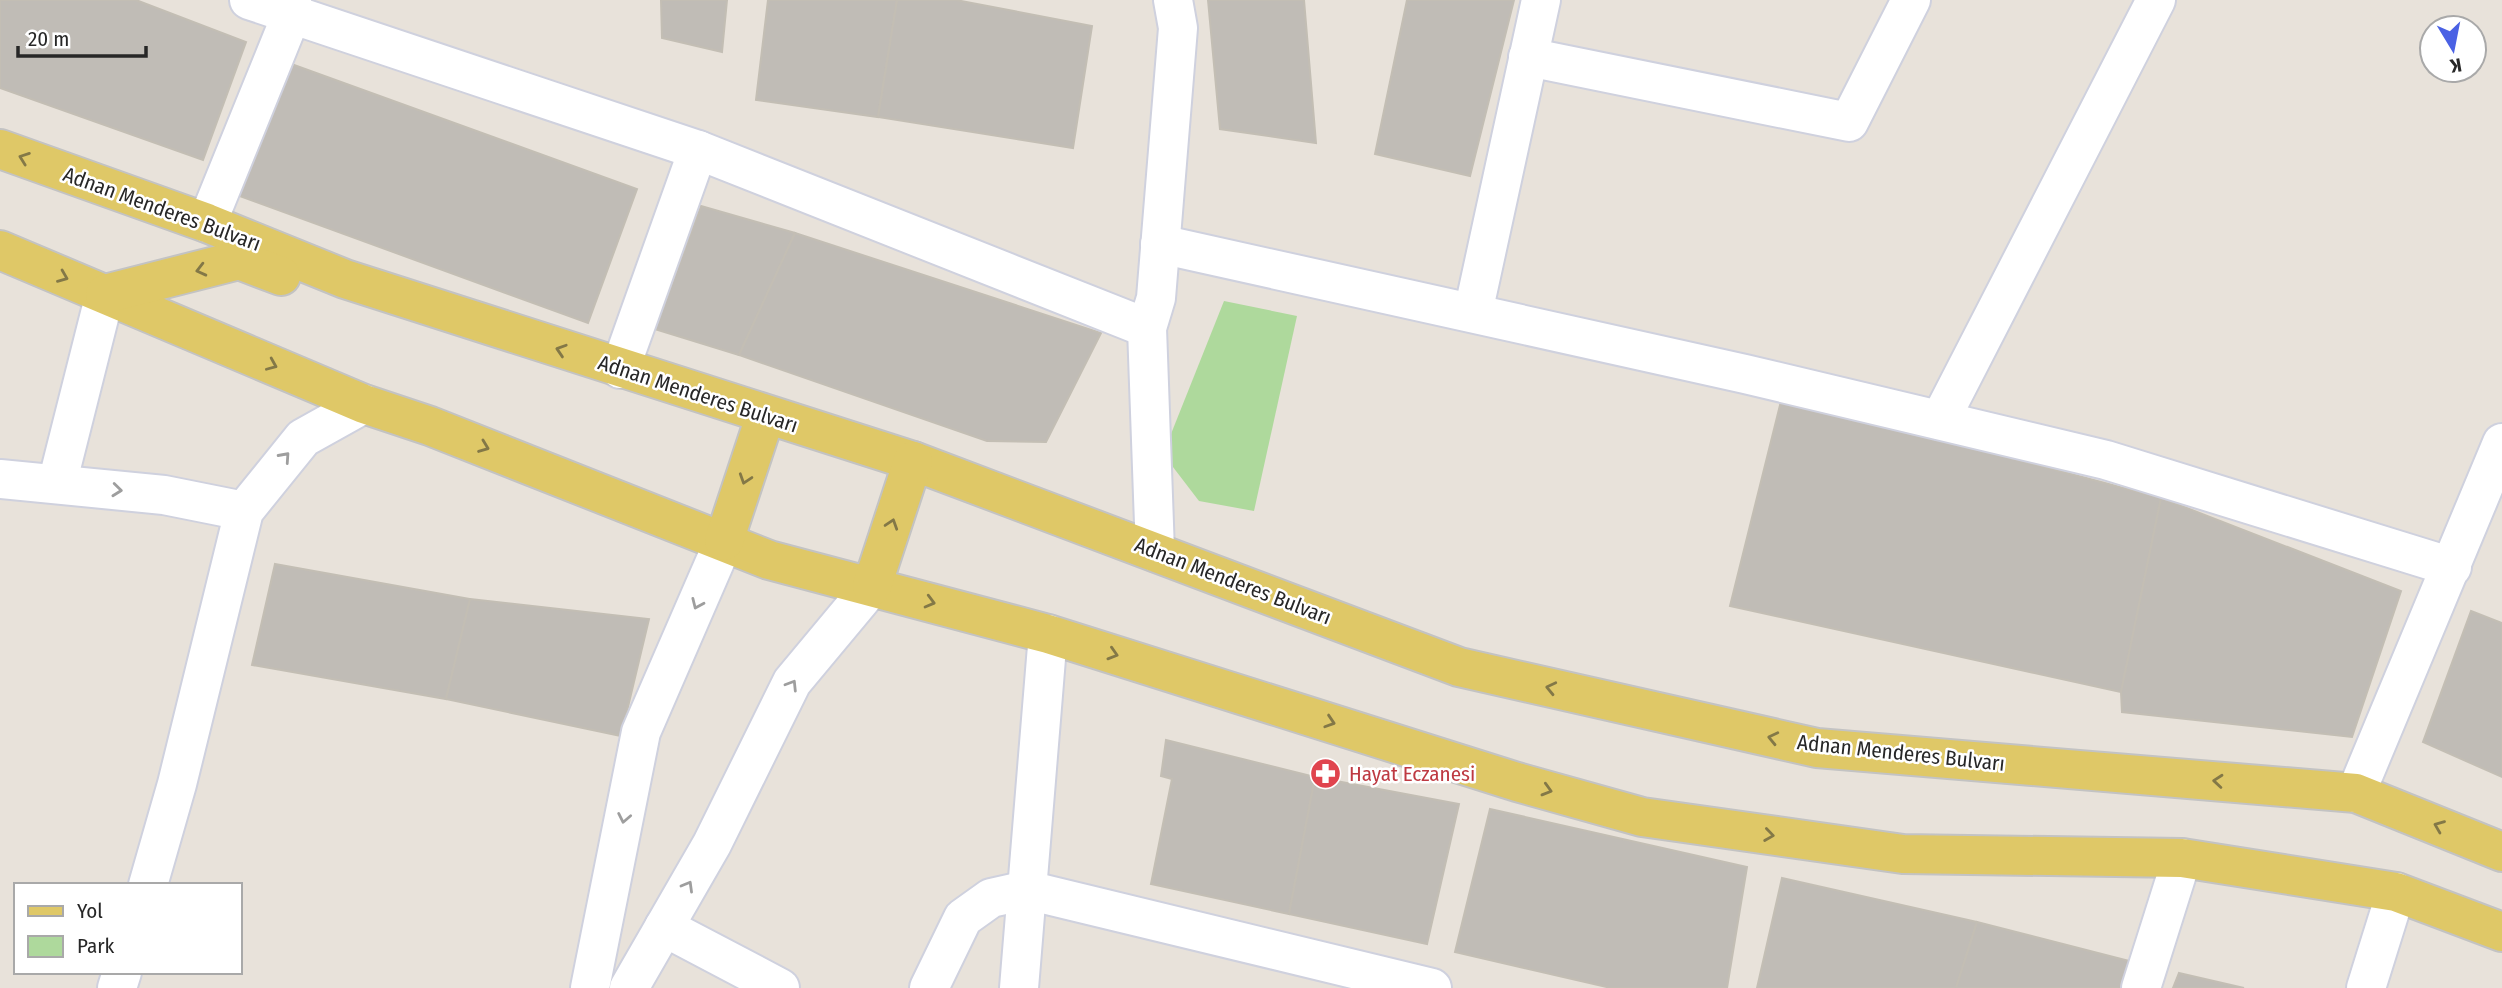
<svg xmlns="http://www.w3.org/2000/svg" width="2502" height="988" viewBox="0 0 2502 988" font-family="'Fira Sans Condensed',sans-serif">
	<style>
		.green { fill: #aed99c }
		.building { fill: #c0bcb6; stroke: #c3beb4; stroke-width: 2 }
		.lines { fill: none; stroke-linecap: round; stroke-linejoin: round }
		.minor-casing { stroke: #cfd1de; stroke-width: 42 }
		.major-casing { stroke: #c3c3c3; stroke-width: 42 }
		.minor { stroke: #fff; stroke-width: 38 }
		.major { stroke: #dfc867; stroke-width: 38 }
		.oneway { stroke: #837847 }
		.oneway2 { stroke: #9e9e9e }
		.labels { text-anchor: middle; stroke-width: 5; stroke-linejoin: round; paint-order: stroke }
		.street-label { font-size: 21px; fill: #272727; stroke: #fff }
		.health-label { font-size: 21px; fill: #be3a42; stroke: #fff; text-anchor: start }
	</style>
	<rect width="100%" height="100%" fill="#e8e2da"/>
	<path class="green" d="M1224 301 1297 316 1254 511 1199 501 1163 454Z"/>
	<g class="building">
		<path d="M0 0H136L246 42 203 160 0 88Z"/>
		<path d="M661 0H727L722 52 662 38Z"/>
		<path d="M768 0H897L878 117 756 100Z"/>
		<path d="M897 0H956L1092 26 1073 148 878 117Z"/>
		<path d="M1208 0H1304L1316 143 1220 129Z"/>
		<path d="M1407 0H1514L1470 176 1375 154Z"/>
		<path d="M283 61 637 189 588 323 234 194Z"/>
		<path d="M701 206 795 233 739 355 655 329Z"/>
		<path d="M795 233 1101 333 1046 442 987 441 739 355Z"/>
		<path d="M1782 397 2161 498 2121 692 1730 606Z"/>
		<path d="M2161 498 2401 591 2352 737 2122 712 2121 692Z"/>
		<path d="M275 564 470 599 446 699 252 665Z"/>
		<path d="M470 599 649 619 621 736 446 699Z"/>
		<path d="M2471 611 2502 623V777L2423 742Z"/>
		<path d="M1166 740 1315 777 1289 914 1151 884 1172 779 1161 776Z"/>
		<path d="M1315 777 1459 804 1427 944 1289 914Z"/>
		<path d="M1490 809 1747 867 1727 988H1611L1455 952Z"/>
		<path d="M1782 878 1977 922 1956 988H1757Z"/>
		<path d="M1977 922 2133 962 2126 988H1956Z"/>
		<path d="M2179 973 2244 988H2173Z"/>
	</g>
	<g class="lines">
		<defs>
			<g id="minor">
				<path d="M249 0 698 150 1147 328"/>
				<path d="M1528 57 1849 122 1911 0"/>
				<path d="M207 223 291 16 292 0"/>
				<path d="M1160 244 1745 374 2106 460 2452 567"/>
				<path d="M1473 313 1541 0"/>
				<path d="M620 369 698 150"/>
				<path d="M1940 420 2156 0"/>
				<path d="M0 479 164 495 244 511"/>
				<path d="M57 484 105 294"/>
				<path d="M1155 552 1147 328 1156 298 1178 28 1173 0"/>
				<path d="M2356 793 2502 443"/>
				<path d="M148 885 177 784 244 511 303 438 364 404"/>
				<path d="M664 927 780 988"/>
				<path d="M117 988 122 972"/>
				<path d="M590 988 641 732 724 541"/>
				<path d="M629 988 712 844 792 682 872 586"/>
				<path d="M929 988 963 918 991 898 1027 890 1432 988"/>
				<path d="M1019 988 1048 634"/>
				<path d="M2141 988 2182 858"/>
				<path d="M2366 988 2396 892"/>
			</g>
			<g id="major">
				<path d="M0 149 207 223 345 279 913 461 1459 667 1817 748 2356 793 2502 852"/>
				<path d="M0 250 364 404 430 426 769 560 1048 634 1517 782 1642 817 1903 854 2182 858 2396 892 2502 932"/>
				<path d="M105 294 239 260 281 276"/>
				<path d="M724 541 765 417"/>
				<path d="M872 586 913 461"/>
			</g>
		</defs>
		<use href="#minor" class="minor-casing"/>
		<use href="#major" class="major-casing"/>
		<use href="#minor" class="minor"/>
		<use href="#major" class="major"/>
	</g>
	<defs><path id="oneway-chevron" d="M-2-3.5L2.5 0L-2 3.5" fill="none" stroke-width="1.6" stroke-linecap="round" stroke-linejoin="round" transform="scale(1.75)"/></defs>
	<g class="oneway">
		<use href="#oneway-chevron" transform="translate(24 158) rotate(-160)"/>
		<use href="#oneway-chevron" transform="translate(201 270) rotate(166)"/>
		<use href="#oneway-chevron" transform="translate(63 277) rotate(22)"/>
		<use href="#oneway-chevron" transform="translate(561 350) rotate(-162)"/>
		<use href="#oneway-chevron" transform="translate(272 365) rotate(23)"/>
		<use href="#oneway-chevron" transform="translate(484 447) rotate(21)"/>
		<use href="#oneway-chevron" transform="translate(745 479) rotate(108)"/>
		<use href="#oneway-chevron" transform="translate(892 524) rotate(-72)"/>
		<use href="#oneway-chevron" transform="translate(930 602) rotate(15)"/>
		<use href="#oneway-chevron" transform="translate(1113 654) rotate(17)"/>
		<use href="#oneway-chevron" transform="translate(1551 688) rotate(-167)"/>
		<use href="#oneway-chevron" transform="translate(1330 722) rotate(18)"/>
		<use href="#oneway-chevron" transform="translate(1773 738) rotate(-167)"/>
		<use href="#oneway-chevron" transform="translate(2218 781) rotate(-175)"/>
		<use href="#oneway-chevron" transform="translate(1547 790) rotate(16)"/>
		<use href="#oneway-chevron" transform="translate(2439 826) rotate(-158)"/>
		<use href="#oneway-chevron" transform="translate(1769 835) rotate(8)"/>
	</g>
	<g class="oneway2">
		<use href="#oneway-chevron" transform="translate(285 457) rotate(-48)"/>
		<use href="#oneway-chevron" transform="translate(117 490) rotate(6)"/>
		<use href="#oneway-chevron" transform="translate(697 604) rotate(114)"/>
		<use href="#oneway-chevron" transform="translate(792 685) rotate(-58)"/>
		<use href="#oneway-chevron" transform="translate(624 818) rotate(101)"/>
		<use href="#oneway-chevron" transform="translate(688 886) rotate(-60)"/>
	</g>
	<defs>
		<symbol id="pharmacy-disc" viewBox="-11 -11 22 22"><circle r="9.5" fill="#e0444e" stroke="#fff"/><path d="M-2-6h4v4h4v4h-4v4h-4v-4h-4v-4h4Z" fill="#fff"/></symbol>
	</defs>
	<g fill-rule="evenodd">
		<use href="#pharmacy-disc" x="1308" y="756" width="35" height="35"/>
	</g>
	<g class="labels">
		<g class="street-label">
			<text transform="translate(162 209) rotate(20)" y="7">Adnan Menderes Bulvarı</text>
			<text transform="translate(698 394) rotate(18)" y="7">Adnan Menderes Bulvarı</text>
			<text transform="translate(1233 581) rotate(21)" y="7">Adnan Menderes Bulvarı</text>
			<text transform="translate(1901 753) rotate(6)" y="7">Adnan Menderes Bulvarı</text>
		</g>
		<g class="health-label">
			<text x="1349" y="781">Hayat Eczanesi</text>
		</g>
	</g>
	<rect x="14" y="883" width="228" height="91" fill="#ffffff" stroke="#a9a9a9" stroke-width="2"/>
	<rect x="28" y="906" width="35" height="10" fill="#dfc867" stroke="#a9a9a9" stroke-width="2"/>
	<text x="77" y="918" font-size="21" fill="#272727">Yol</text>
	<rect x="28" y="936" width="35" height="21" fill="#aed99c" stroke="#a9a9a9" stroke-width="2"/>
	<text x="77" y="953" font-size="21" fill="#272727">Park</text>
	<g transform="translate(2453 49) rotate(170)"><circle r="33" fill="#ffffff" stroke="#a9a9a9" stroke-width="2"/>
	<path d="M0-5L12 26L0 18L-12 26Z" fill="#4a61e4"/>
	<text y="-10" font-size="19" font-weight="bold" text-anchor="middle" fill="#272727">K</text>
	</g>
	<path d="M18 46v10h128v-10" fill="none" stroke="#272727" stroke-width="3.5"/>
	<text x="28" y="46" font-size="21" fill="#272727" stroke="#ffffff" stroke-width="5" paint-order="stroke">20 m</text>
</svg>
